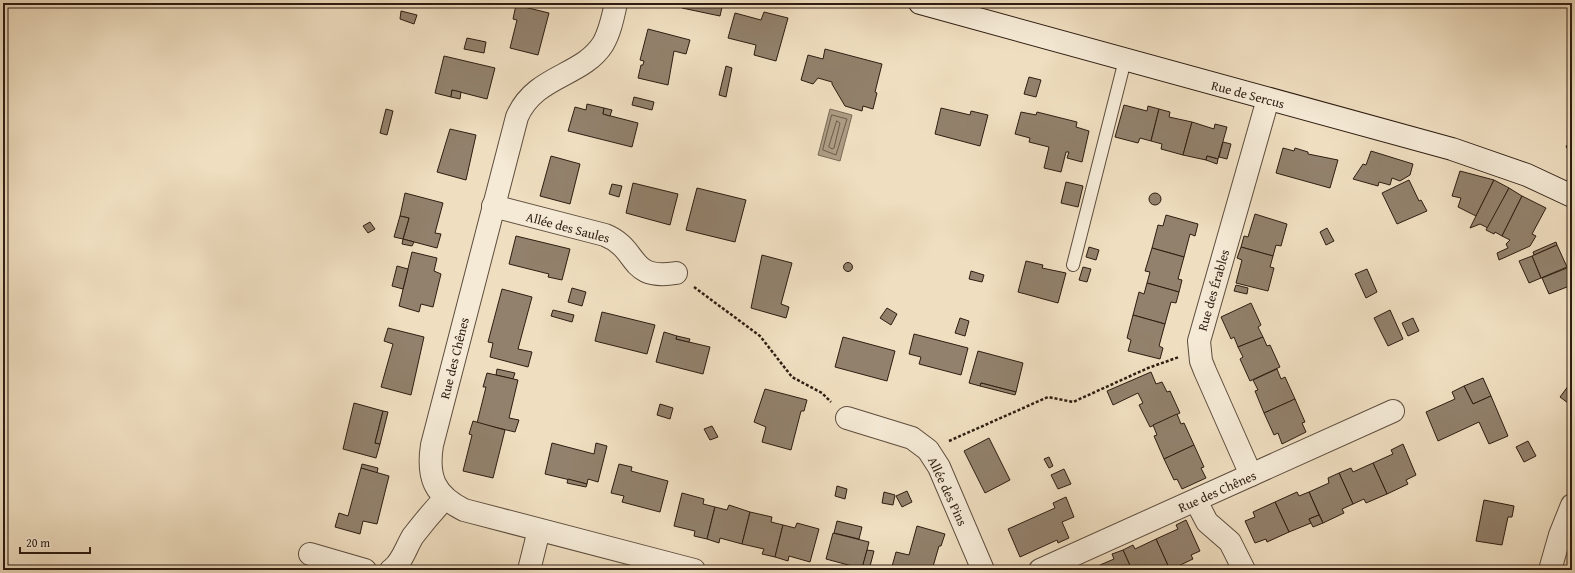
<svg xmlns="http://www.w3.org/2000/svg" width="1575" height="573" viewBox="0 0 1575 573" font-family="'Gentium Book Plus',serif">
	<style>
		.water { fill: #ad9c84; stroke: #7a6956 }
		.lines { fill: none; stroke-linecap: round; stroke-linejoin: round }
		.shore { stroke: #6e5c4a; stroke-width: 1 }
		.building { fill: #92816c; stroke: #2e1d11 }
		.lane-casing { stroke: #5e4d3d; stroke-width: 14 }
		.street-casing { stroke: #5e4d3d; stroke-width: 24 }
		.secondary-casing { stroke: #2e1d11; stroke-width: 24 }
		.path { stroke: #2e1d11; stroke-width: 2.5; stroke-dasharray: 3 2; stroke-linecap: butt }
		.lane { stroke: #f5ead6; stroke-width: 12 }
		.street { stroke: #f5ead6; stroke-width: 22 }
		.secondary { stroke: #f5ead6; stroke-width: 22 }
		.labels { text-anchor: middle; stroke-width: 4; stroke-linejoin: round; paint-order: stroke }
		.street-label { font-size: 13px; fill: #2e1d11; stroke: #f5ead6 }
	</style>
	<rect width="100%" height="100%" fill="#efdec0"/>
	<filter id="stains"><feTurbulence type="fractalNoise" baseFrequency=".005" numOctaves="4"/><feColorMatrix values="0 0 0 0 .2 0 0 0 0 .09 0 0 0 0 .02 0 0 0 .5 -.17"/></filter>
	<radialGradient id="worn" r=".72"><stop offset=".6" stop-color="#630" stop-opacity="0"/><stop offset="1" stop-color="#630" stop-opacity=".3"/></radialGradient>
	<path class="water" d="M830 109 852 115 840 161 818 155Z"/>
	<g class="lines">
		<g class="shore">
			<path d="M832 115 847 119 836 155 823 150Z"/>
			<path d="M837 121 840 123 834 148 832 149 829 147Z"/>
		</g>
	</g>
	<g class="building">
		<path d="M683 3H723L720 16 682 8Z"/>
		<path d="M516 5 549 13 538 55 510 48 517 20 513 19Z"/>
		<path d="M401 11 417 15 414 24 400 19Z"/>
		<path d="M764 12 788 18 776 61 754 55 756 45 728 38 735 13 761 20Z"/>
		<path d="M648 29 690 40 686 54 674 51 668 85 638 78 641 65H643L644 61 640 60Z"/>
		<path d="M467 38 486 42 484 53 464 49Z"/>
		<path d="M825 49 882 64 875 92 877 93 873 109 863 106 862 111 845 106 832 84V82L818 78 813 84 801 80 808 55 823 59Z"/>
		<path d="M444 56 495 68 487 99 452 90 451 97 435 93Z"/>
		<path d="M726 66 732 68 726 97 719 95Z"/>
		<path d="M1029 77 1041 80 1036 97 1024 94Z"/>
		<path d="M452 90 461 92 460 99 451 97Z"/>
		<path d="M634 97 654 102 652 110 632 105Z"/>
		<path d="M587 104 604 108 603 114 638 123 632 147 568 131 575 107 586 110Z"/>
		<path d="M1124 105 1147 111 1148 106 1159 109 1151 141 1140 138 1138 143 1115 137Z"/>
		<path d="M604 108 612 110 610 116 603 114Z"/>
		<path d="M941 108 970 115 971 111 988 115 980 146 935 134Z"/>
		<path d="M386 109 393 111 387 135 380 133Z"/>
		<path d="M1159 109 1170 112 1169 117 1192 122 1183 155 1161 149 1162 144 1151 141Z"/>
		<path d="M1021 112 1036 115 1037 112 1077 122 1076 127 1089 131 1082 162 1067 158 1069 152H1066L1061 172 1044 168 1049 147 1029 142 1030 138 1015 134Z"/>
		<path d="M1192 122 1214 129 1215 124 1227 127 1218 159 1207 156 1206 160 1183 155Z"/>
		<path d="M450 129 476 135 466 180 437 172Z"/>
		<path d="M1223 142 1231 144 1227 159 1219 157Z"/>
		<path d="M1572 143V159L1566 146Z"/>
		<path d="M1283 148 1294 151 1295 148 1308 152V154L1338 160 1330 188 1276 173Z"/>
		<path d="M1371 151 1413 164 1410 175 1400 181 1392 178 1390 185 1379 182 1378 186 1353 179 1363 164 1366 165Z"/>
		<path d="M551 156 580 164 570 204 540 196Z"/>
		<path d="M1207 156 1218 159 1217 164 1206 160Z"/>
		<path d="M1460 171 1494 180 1476 216 1458 207 1461 198 1452 196Z"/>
		<path d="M1409 180 1419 201 1421 200 1427 211 1397 224 1382 193Z"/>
		<path d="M1494 180 1509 188 1488 228 1480 224 1470 228Z"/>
		<path d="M1066 182 1083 186 1078 207 1061 203Z"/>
		<path d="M633 183 678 194 670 225 626 213Z"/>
		<path d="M612 184 622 186 619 197 609 194Z"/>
		<path d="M697 188 746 200 735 242 686 230Z"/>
		<path d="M1509 188 1522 196 1502 236 1495 232 1494 234 1486 230Z"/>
		<path d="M405 193 443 203 435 233 441 234 437 248 403 239 409 218 400 216Z"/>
		<circle cx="1155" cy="199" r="6"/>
		<path d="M1522 196 1546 208 1532 234 1536 236 1530 246 1499 260 1497 253 1508 248 1506 244 1510 240 1502 236Z"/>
		<path d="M1255 214 1287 224 1281 246 1276 245 1273 256 1241 247 1244 236 1248 237Z"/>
		<path d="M1166 215 1198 224 1195 236 1190 234 1184 257 1152 248 1158 225 1163 226Z"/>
		<path d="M400 216 409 218 403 239 394 237Z"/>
		<path d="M370 222 375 229 368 233 363 226Z"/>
		<path d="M1327 228 1334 241 1326 245 1320 232Z"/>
		<path d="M516 236 570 249 562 280 548 277 549 274 509 264Z"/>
		<path d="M403 239 414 242 412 246 402 244Z"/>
		<path d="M1556 242 1557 245 1534 255 1533 252Z"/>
		<path d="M1557 245 1567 267 1541 278 1532 256Z"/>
		<path d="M1089 247 1099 250 1096 260 1086 257Z"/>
		<path d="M1241 247 1273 256 1270 267 1274 268 1268 291 1236 283 1242 260 1237 258Z"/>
		<path d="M1152 248 1184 257 1178 279 1182 280 1179 292 1147 283 1150 272 1145 271Z"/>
		<path d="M412 252 437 258 434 271 441 274 433 307 421 304 419 312 399 306Z"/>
		<path d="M762 255 792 263 781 304 789 307 786 318 751 308Z"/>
		<path d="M1532 256 1541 278 1529 283 1519 261Z"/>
		<path d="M1026 261 1043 265 1042 268 1066 273 1058 303 1018 292Z"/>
		<circle cx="848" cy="267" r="4.5"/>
		<path d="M397 266 408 269 403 289 392 286Z"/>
		<path d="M1572 266V285L1549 294 1542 278Z"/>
		<path d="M1083 267 1091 269 1087 282 1079 280Z"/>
		<path d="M1367 269 1377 292 1366 298 1355 274Z"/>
		<path d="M971 271 984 275 982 282 969 279Z"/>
		<path d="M1147 283 1179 292 1176 303 1171 302 1165 324 1133 315 1139 292 1144 294Z"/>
		<path d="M1236 285 1248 288 1247 294 1234 291Z"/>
		<path d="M572 288 586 292 582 306 568 302Z"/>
		<path d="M502 289 532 297 518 349 532 352 528 367 490 357 493 343 488 342Z"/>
		<path d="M1251 303 1261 325 1258 327 1263 337 1238 347 1234 337 1231 339 1221 317Z"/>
		<path d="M887 308 897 314 891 325 880 318Z"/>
		<path d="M553 310 574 315 572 322 551 316Z"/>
		<path d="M1390 310 1403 339 1388 346 1374 318Z"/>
		<path d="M602 312 655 325 647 354 595 341Z"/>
		<path d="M1133 315 1165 324 1159 346 1163 348 1160 359 1128 351 1131 340 1127 338Z"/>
		<path d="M960 318 969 321 965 336 955 333Z"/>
		<path d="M1413 318 1419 331 1408 336 1402 323Z"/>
		<path d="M388 328 424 337 411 395 381 387 393 344 384 341Z"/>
		<path d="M664 332 677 336 676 339 710 347 703 374 656 362Z"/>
		<path d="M914 334 968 348 961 375 919 364 921 357 909 354Z"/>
		<path d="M677 336 690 339 689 342 676 339Z"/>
		<path d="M843 337 895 351 887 381 835 367Z"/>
		<path d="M1263 337 1267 346 1270 345 1280 367 1250 381 1240 359 1243 357 1238 347Z"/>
		<path d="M978 351 1023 363 1016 392 981 383 980 386 969 383Z"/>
		<path d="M497 369 515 373 513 379 496 375Z"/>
		<path d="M1277 369 1281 379 1285 377 1295 399 1264 413 1255 391 1258 390 1253 380Z"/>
		<path d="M1151 372 1156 384 1162 382 1167 392 1170 391 1180 413 1150 427 1139 405 1143 403 1138 393 1113 405 1107 391Z"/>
		<path d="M487 373 518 380 509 418 519 420 515 432 477 423 486 387H483Z"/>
		<path d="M1483 378 1491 396 1473 404 1464 386Z"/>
		<path d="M1572 381V406L1560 397Z"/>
		<path d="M981 383 1016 392 1015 395 980 386Z"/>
		<path d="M1464 386 1473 404 1491 396 1508 436 1489 444 1479 422 1438 441 1426 412 1455 399 1452 392Z"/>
		<path d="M765 389 807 400 804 411H801L791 450 762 442 766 427 754 422Z"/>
		<path d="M1295 399 1305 422 1302 423 1306 432 1282 444 1278 433 1274 435 1264 413Z"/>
		<path d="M354 403 383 411 375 443 380 444 376 458 343 449Z"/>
		<path d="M660 404 673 408 670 419 657 415Z"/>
		<path d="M383 411 388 412 380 444 375 443Z"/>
		<path d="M1177 414 1181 424 1184 423 1194 445 1164 459 1154 436 1157 435 1153 425Z"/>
		<path d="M473 421 505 430 493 478 463 471 472 435 469 434Z"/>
		<path d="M712 426 718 437 710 440 704 429Z"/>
		<path d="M989 438 1010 480 985 493 964 451Z"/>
		<path d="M1528 441 1536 456 1524 462 1516 447Z"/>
		<path d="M552 443 594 454 596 443 607 446 598 482 588 479 587 484 545 474Z"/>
		<path d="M1403 444 1416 475 1406 480 1408 484 1387 494 1373 463 1393 454 1391 450Z"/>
		<path d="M1194 445 1204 467 1201 468 1206 478 1182 489 1177 479 1174 480 1164 459Z"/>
		<path d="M1049 457 1053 466 1049 468 1044 459Z"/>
		<path d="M1373 463 1387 494 1366 503 1364 499 1353 504 1339 473 1351 468 1353 472Z"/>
		<path d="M362 464 378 468 377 473 361 468Z"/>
		<path d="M619 464 632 467 631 471 668 481 660 512 622 502 624 496 611 493Z"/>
		<path d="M361 468 389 476 377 524 363 521 360 534 335 527 339 513 348 516Z"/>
		<path d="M1064 469 1071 484 1058 489 1051 475Z"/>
		<path d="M1339 473 1353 504 1342 509 1344 513 1323 523 1309 492 1329 483 1328 478Z"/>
		<path d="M568 479 587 484 586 487 567 483Z"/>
		<path d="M837 486 847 489 845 499 835 496Z"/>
		<path d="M907 491 912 502 902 507 896 496Z"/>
		<path d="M884 492 895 495 893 505 882 503Z"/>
		<path d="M1297 492 1299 496 1309 492 1319 515 1309 519 1311 523 1289 532 1275 502Z"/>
		<path d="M682 493 704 499 703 504 715 507 707 539 694 536 695 531 674 526Z"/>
		<path d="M1066 497 1074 517 1062 522 1069 538 1058 543 1057 540 1020 557 1008 529 1055 508 1053 503Z"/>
		<path d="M1484 500 1514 506 1512 517H1508L1502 545 1476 541Z"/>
		<path d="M1275 502 1289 532 1267 542 1266 539 1255 543 1245 521 1255 517 1253 512Z"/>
		<path d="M729 505 750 512 742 544 720 538 719 543 707 539 715 507 727 510Z"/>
		<path d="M750 512 772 517 771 522 783 525 775 557 762 554 764 549 742 544Z"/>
		<path d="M1319 515 1323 523 1313 527 1309 519Z"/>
		<path d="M1186 520 1200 551 1191 555 1193 559 1170 570 1156 539 1178 529 1176 525Z"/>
		<path d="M837 521 862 527 859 539 834 533Z"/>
		<path d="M797 523 819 529 810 562 789 556 788 561 775 557 783 525 795 528Z"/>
		<path d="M917 526 945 534 941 546H939L932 570H891L896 552 909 555Z"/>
		<path d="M833 533 869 542 862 570 851 569 852 566 826 559Z"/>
		<path d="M1156 539 1170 570H1132L1123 550 1133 545 1135 549Z"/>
		<path d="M867 550 874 551 869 570 862 568Z"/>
		<path d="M1123 550 1132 570H1093V568L1114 559 1112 554Z"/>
	</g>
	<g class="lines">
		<defs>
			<path id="lane" d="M1073 265 1125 60"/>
			<g id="street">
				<path d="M616 3C613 17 610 32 603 44 582 77 535 75 517 117L432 445C427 477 434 495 464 510L694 570"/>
				<path d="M493 206 605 235C640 249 627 281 676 273"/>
				<path d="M847 418 912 438 928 450 939 467 983 570"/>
				<path d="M1251 475 1205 371 1201 361 1199 341 1268 99"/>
				<path d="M1196 501 1207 522 1230 542 1244 570"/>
				<path d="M310 554 365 570"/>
				<path d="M391 570C402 563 406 547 413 536 423 523 434 510 445 498"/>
				<path d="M529 570 539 530"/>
				<path d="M1040 570 1393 411"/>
				<path d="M1550 570 1560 535 1572 505"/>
			</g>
			<path id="secondary" d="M920 3 1452 149 1527 175 1572 196"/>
		</defs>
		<use href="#lane" class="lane-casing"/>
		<use href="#street" class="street-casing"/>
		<use href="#secondary" class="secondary-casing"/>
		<g class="path">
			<path d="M694 287 760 336 792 377 822 393 831 402"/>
			<path d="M949 441 1048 397 1073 402 1148 368 1179 357"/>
		</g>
		<use href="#lane" class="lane"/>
		<use href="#street" class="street"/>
		<use href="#secondary" class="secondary"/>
	</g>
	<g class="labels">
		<g class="street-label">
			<text transform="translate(1248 94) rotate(15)" y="5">Rue de Sercus</text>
			<text transform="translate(568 227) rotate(15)" y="5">Allée des Saules</text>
			<text transform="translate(1213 290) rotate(-74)" y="5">Rue des Érables</text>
			<text transform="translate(454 358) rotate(-76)" y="5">Rue des Chênes</text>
			<text transform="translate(948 491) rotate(65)" y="5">Allée des Pins</text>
			<text transform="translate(1217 491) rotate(-24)" y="5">Rue des Chênes</text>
		</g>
	</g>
	<rect width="1575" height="573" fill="none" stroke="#efdec0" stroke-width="16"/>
	<rect x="4" y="4" width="1567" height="565" fill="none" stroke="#2e1d11" stroke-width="2"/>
	<rect x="8" y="8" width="1559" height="557" fill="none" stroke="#2e1d11"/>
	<path d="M20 547v6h70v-6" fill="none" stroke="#2e1d11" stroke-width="2"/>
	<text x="26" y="547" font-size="12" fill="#2e1d11" stroke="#f5ead6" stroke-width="3" paint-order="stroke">20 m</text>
	<rect width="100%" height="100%" filter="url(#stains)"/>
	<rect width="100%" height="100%" fill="url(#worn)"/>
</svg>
